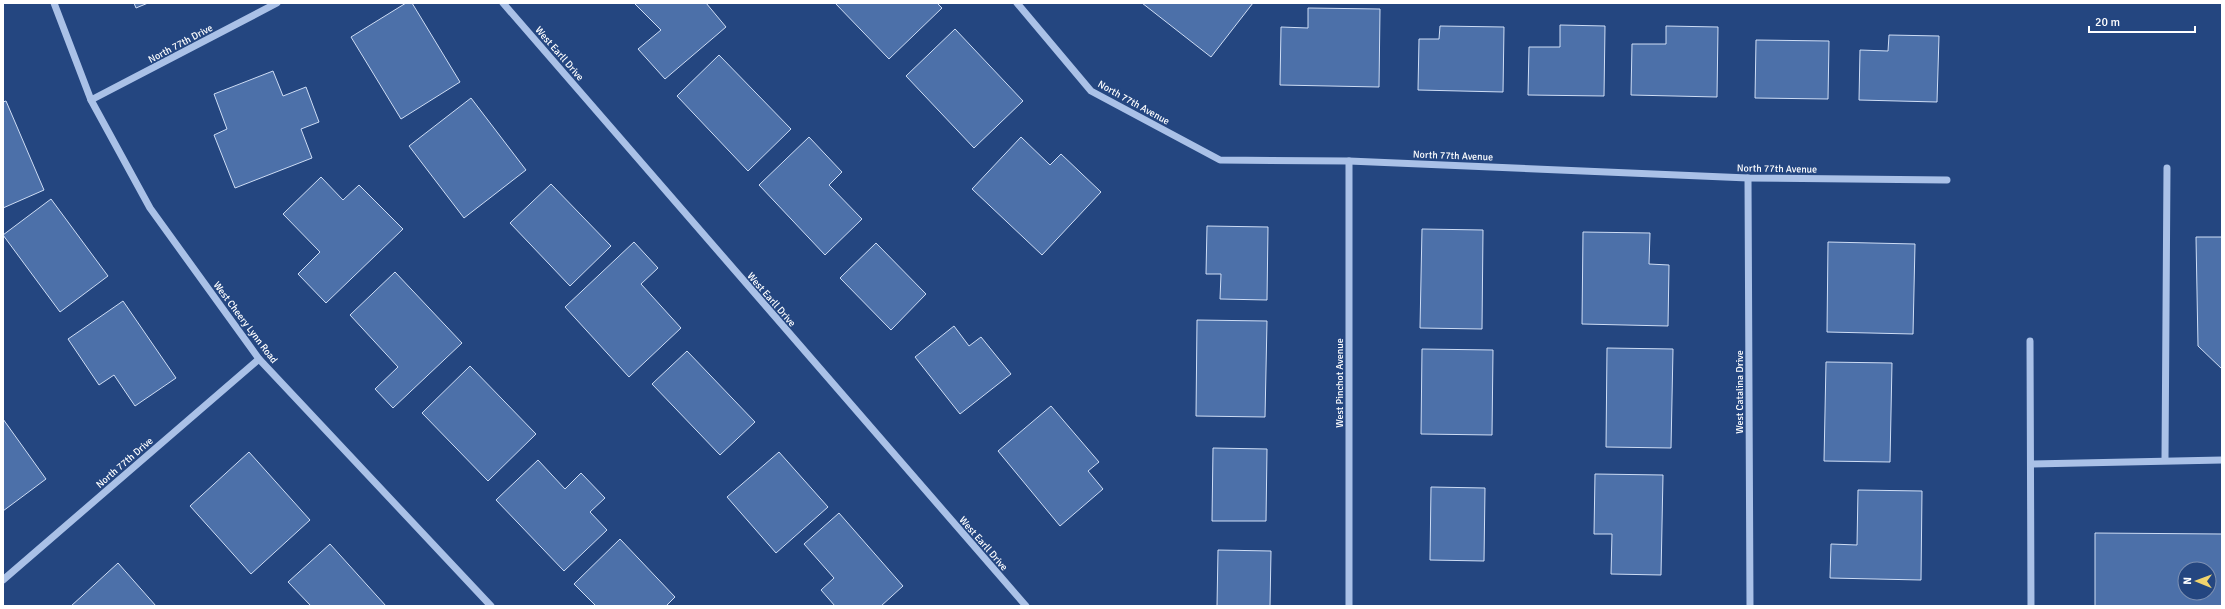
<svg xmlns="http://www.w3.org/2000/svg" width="2225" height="609" viewBox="0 0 2225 609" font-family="Signika,sans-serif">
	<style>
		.building { fill: #4c70a9; stroke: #ceddf5; fill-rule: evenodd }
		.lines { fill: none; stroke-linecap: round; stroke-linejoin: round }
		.minor { stroke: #aac1e7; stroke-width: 7 }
		.labels { text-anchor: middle; stroke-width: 3; stroke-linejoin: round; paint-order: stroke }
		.street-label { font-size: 10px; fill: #fff; stroke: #244680 }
	</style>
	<rect width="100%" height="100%" fill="#244680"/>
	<g class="building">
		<path d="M134 3H148L136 8Z"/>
		<path d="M406 3H412L460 82 401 119 351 37Z"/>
		<path d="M634 3H706L726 27 665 79 638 49 661 30Z"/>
		<path d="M835 3H937L942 8 889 59Z"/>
		<path d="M1142 3H1253L1211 57Z"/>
		<path d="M1308 8 1380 9 1379 87 1280 85 1281 27 1308 28Z"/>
		<path d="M1560 25 1605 26 1604 96 1528 95 1529 47H1560Z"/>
		<path d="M1440 26 1504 27 1503 92 1418 90 1419 39H1439Z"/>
		<path d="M1666 26 1718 27 1717 97 1631 95 1632 44H1666Z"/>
		<path d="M955 29 1023 101 974 148 906 76Z"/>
		<path d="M1889 35 1939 36 1937 102 1859 100 1860 50 1888 51Z"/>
		<path d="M1756 40 1829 41 1828 99 1755 98Z"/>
		<path d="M719 55 791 129 748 171 677 96Z"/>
		<path d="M273 71 283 96 306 87 319 122 301 129 312 158 235 188 214 135 227 129 214 94Z"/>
		<path d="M471 98 526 170 464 218 409 146Z"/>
		<path d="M6 101 44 190 3 208V102Z"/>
		<path d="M809 137 842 172 829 185 862 219 825 255 759 185Z"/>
		<path d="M1021 137 1050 165 1061 154 1101 192 1042 255 972 189Z"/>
		<path d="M321 177 343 200 359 185 403 229 326 303 298 274 320 252 283 214Z"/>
		<path d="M551 184 611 246 570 286 510 223Z"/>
		<path d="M51 199 108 276 60 312 3 235Z"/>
		<path d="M1207 226 1268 227 1267 300 1220 299 1221 274H1206Z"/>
		<path d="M1422 229 1483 230 1482 329 1420 328Z"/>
		<path d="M1583 232 1650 233 1649 264 1669 265 1668 326 1582 324Z"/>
		<path d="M2196 237H2222V369L2198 346Z"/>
		<path d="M634 242 658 268 641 284 681 328 629 377 565 307Z"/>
		<path d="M1828 242 1915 244 1913 334 1827 332Z"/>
		<path d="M876 243 926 294 891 330 840 278Z"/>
		<path d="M395 272 462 343 393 408 375 389 398 367 350 315Z"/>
		<path d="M123 301 176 378 135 406 114 375 99 385 68 339Z"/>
		<path d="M1197 320 1267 321 1265 417 1196 416Z"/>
		<path d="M954 326 969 346 981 337 1011 374 960 414 915 357Z"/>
		<path d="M1607 348 1673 349 1671 448 1606 447Z"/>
		<path d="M1422 349 1493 350 1492 435 1421 434Z"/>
		<path d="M687 351 755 422 720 455 652 384Z"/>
		<path d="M1826 362 1892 363 1890 462 1824 461Z"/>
		<path d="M470 366 536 434 488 481 422 413Z"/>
		<path d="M1051 406 1099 462 1088 471 1103 489 1060 526 998 451Z"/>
		<path d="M3 419 46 479 3 511Z"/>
		<path d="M1213 448 1267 449 1266 521H1212Z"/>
		<path d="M249 452 310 520 251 574 190 506Z"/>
		<path d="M779 452 828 507 776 553 727 497Z"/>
		<path d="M538 460 565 489 581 473 605 498 590 512 607 530 564 571 496 500Z"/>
		<path d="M1595 474 1663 475 1661 575 1611 574 1612 534H1594Z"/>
		<path d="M1431 487 1485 488 1484 561 1430 560Z"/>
		<path d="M1858 490 1922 491 1921 580 1830 578 1831 544 1857 545Z"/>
		<path d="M839 513 903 586 881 606H835L821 590 834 578 804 544Z"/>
		<path d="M2095 533 2222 534V606H2095ZM2185 569H2209V593H2185Z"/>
		<path d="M620 539 675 597 666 606H596L574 584Z"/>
		<path d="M330 544 386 606H311L288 582Z"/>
		<path d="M1218 550 1271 551 1270 606H1217Z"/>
		<path d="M118 563 156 606H71Z"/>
	</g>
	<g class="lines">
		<g class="minor">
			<path d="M54 3 91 100 150 208 259 359 491 606"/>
			<path d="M503 3 1026 606"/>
			<path d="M1017 3 1091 91 1220 160 1349 161 1748 178 1947 180"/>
			<path d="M91 100 277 3"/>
			<path d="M1349 161V606"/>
			<path d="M1748 178 1750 606"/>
			<path d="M2030 341 2031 606"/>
			<path d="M2165 460 2167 168"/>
			<path d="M2031 464 2222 460"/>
			<path d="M3 580 259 359"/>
		</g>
	</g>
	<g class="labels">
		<g class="street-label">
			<text transform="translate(180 43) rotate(-28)" y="4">North 77th Drive</text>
			<text transform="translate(560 53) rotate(49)" y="4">West Earll Drive</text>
			<text transform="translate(1134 102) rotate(29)" y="4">North 77th Avenue</text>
			<text transform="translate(1453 155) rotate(2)" y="4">North 77th Avenue</text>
			<text transform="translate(1777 168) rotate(1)" y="4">North 77th Avenue</text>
			<text transform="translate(772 299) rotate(49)" y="4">West Earll Drive</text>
			<text transform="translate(246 322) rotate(53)" y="4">West Cheery Lynn Road</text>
			<text transform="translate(1339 383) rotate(-90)" y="4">West Pinchot Avenue</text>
			<text transform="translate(1739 392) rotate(-90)" y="4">West Catalina Drive</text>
			<text transform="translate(124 462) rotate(-41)" y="4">North 77th Drive</text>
			<text transform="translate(984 543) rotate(49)" y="4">West Earll Drive</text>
		</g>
	</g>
	<rect width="2225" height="609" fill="none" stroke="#ffffff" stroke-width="8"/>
	<g transform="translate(2197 581) rotate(271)"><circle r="19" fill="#244680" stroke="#7c90b3"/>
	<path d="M0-3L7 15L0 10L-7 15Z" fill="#f1d46d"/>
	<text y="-6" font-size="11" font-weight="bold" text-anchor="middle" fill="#ffffff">N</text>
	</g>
	<path d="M2089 26v6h106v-6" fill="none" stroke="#ffffff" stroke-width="2"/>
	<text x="2095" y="26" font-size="12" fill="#ffffff" stroke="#244680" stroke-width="3" paint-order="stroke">20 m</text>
</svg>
